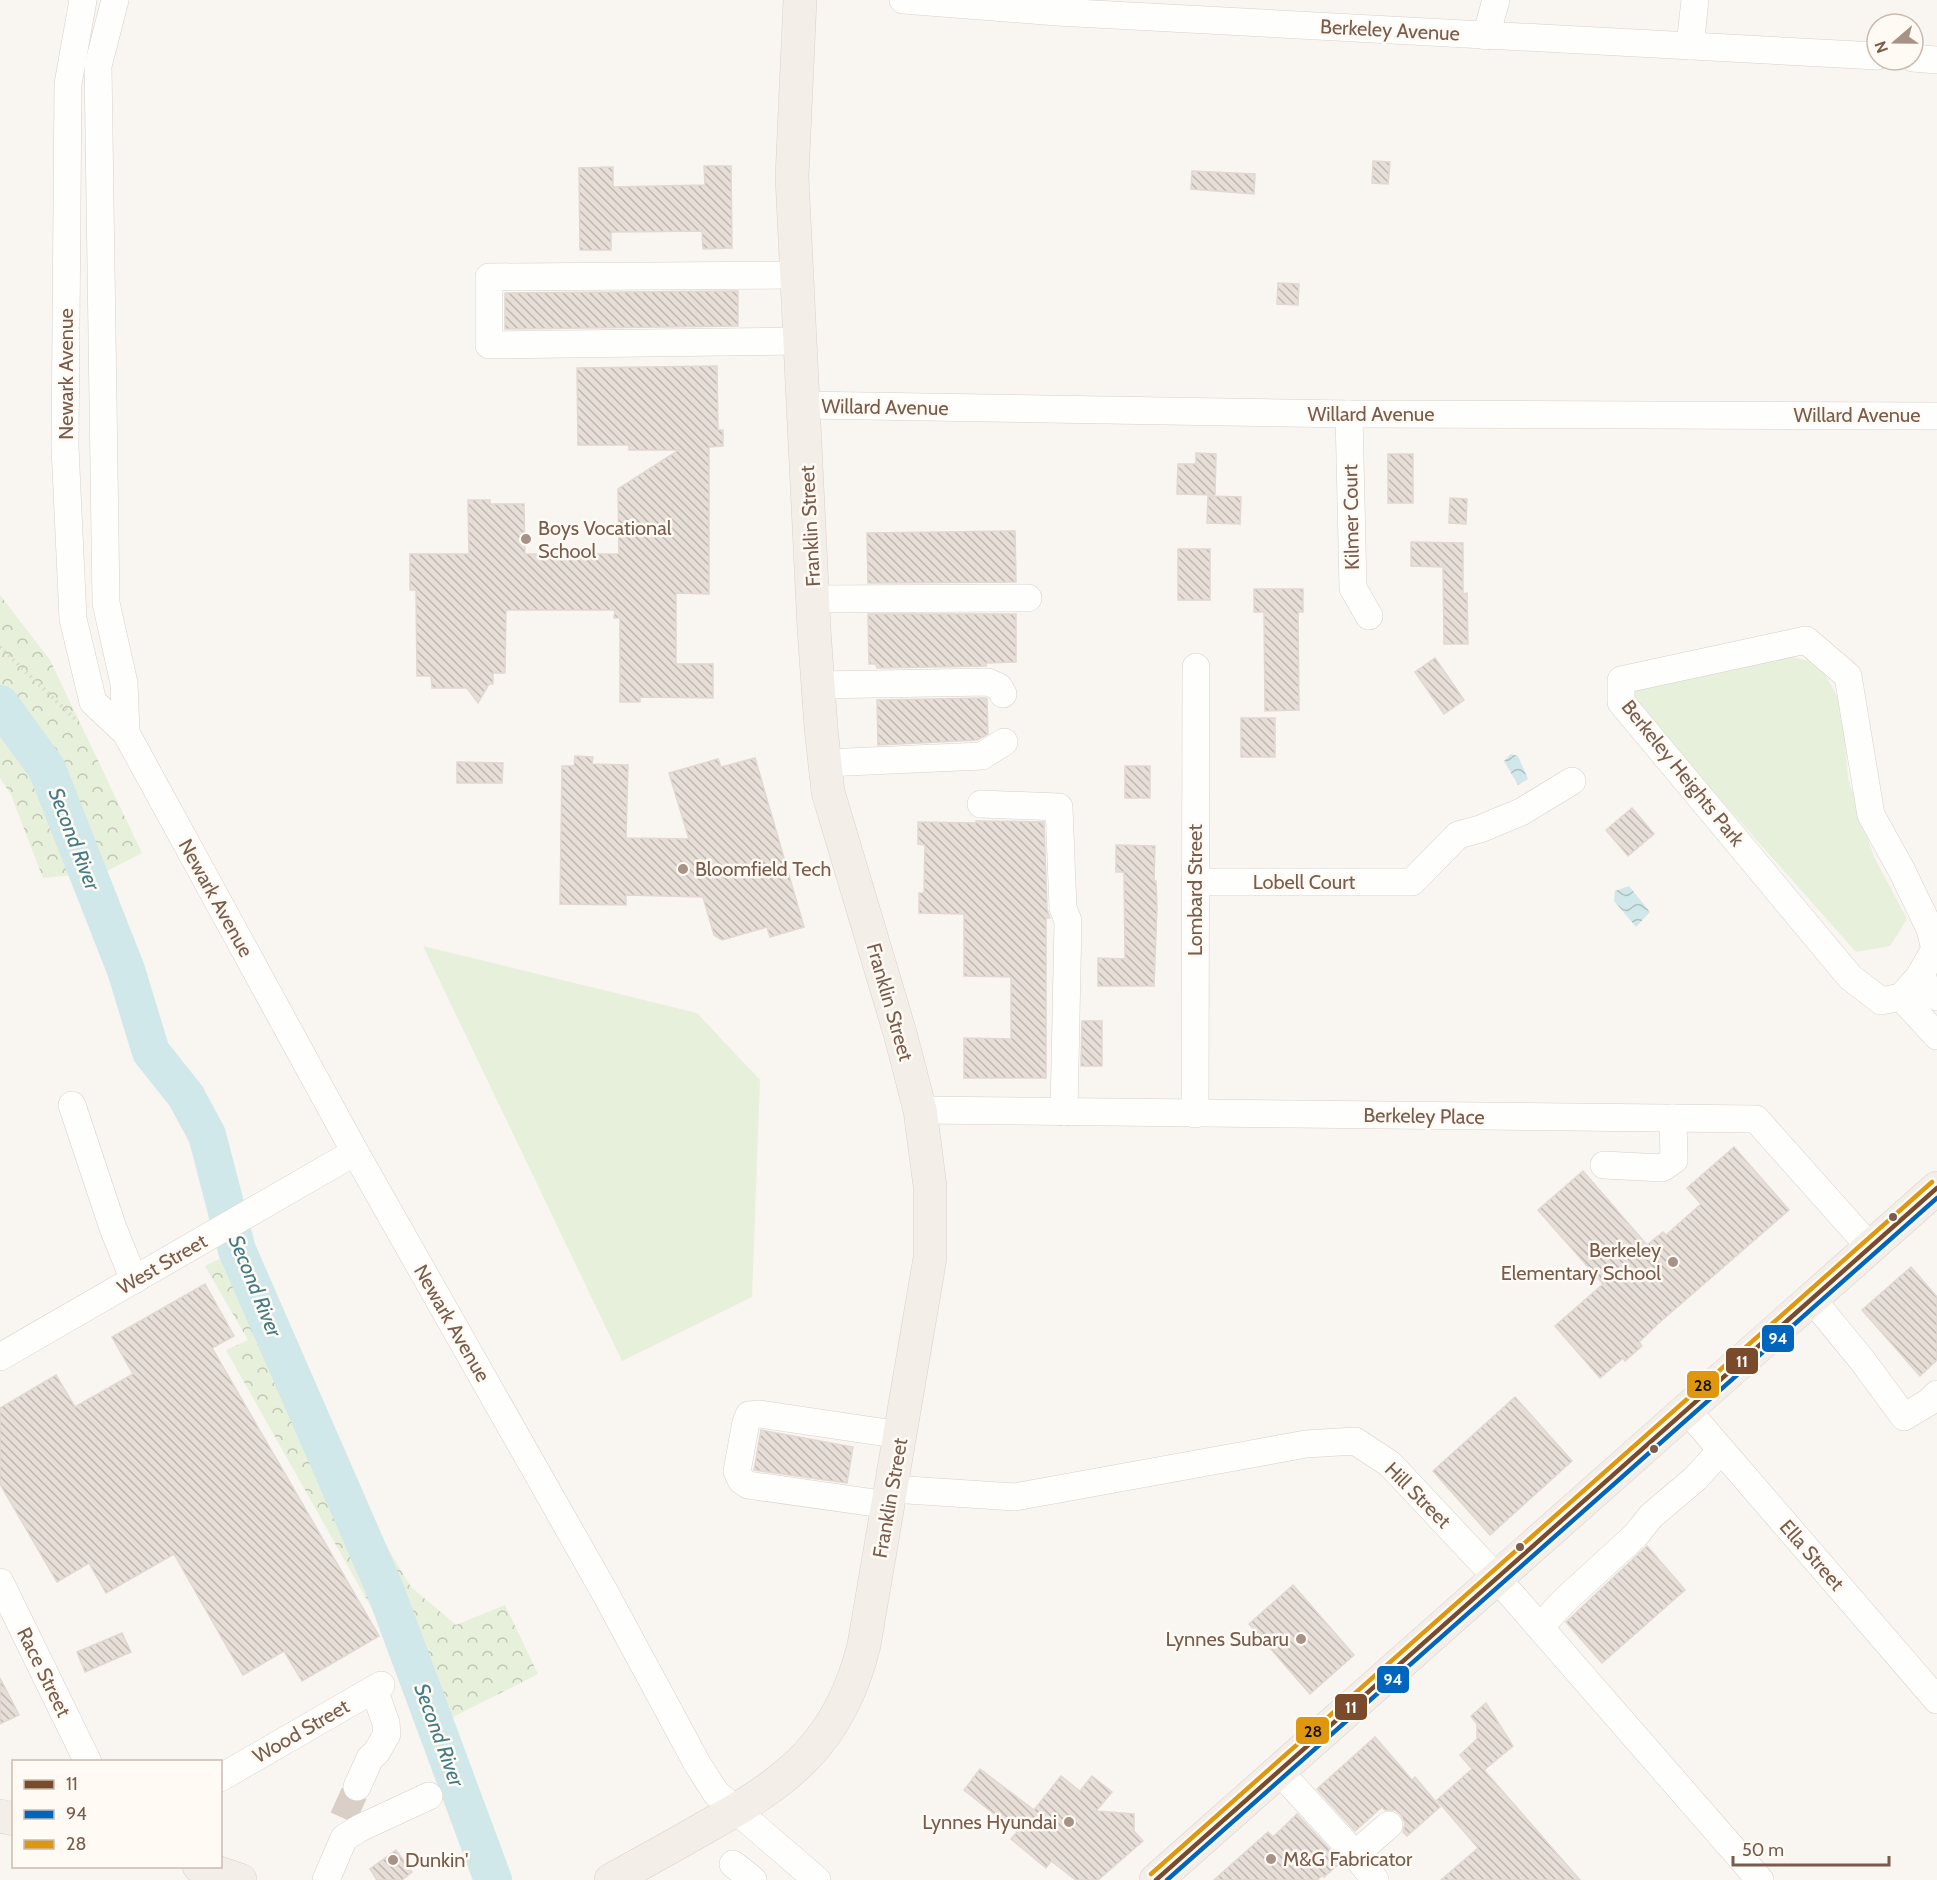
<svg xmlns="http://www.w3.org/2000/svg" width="1937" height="1880" viewBox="0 0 1937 1880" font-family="Cabin,sans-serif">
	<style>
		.green { fill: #e7f0db }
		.forest { fill: url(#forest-crowns) }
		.water { fill: url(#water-waves) }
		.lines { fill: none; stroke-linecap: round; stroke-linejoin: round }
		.river { stroke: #d0e8ea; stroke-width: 38 }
		.building { fill: url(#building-back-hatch); stroke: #e2d8d2; stroke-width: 1.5 }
		.minor-tunnel { stroke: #d9cfc7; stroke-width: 27; stroke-dasharray: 27 14; stroke-linecap: butt }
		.minor-casing { stroke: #d7d1cb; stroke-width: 28 }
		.major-casing { stroke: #dad1cc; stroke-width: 34 }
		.path { stroke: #dcd5d0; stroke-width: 4; stroke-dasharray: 1.5 4.5; stroke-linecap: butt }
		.minor { stroke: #fefefd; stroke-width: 27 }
		.major { stroke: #f3eee8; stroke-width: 33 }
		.bus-1-casing { stroke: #fffaf3; stroke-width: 9 }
		.bus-2-casing { stroke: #fffaf3; stroke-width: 9 }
		.bus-3-casing { stroke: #fffaf3; stroke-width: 9 }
		.bus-1 { stroke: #7a4b2a; stroke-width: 4.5 }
		.bus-2 { stroke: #0065bd; stroke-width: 4.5 }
		.bus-3 { stroke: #de970f; stroke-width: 4.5 }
		.poi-dot { fill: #a69286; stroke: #fffaf3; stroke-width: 2 }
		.bus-dot { fill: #7a5c4d; stroke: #fffaf3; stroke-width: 2 }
		.labels { text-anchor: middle; stroke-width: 5; stroke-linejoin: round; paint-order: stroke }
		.street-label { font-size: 20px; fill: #7a5c4d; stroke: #fffaf3 }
		.poi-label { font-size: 20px; fill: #7a5c4d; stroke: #fffaf3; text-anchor: start }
		.water-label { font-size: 21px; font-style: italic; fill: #437c86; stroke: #fffaf3 }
		.line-badge { stroke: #fffaf3; stroke-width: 2 }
		.badge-label { font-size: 16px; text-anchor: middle; font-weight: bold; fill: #fff }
		.pale-badge-label { font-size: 16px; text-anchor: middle; font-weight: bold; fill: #111 }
	</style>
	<defs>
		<pattern id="forest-crowns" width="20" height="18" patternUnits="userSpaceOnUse" patternTransform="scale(1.5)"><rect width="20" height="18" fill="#e7f0db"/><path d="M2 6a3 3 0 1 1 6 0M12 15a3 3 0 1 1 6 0" fill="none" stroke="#c0c6b4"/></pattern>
		<pattern id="water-waves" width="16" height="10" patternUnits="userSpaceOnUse" patternTransform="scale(1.5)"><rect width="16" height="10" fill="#d0e8ea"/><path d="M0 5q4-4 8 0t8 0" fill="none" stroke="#aebfc0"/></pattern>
		<pattern id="building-back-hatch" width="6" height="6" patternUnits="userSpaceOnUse" patternTransform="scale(1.5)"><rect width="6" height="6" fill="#e6ded7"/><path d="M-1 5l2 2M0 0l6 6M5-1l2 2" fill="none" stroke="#bfb7b1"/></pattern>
	</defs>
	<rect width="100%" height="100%" fill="#f9f5f0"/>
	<g class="green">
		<path d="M1774 653 1819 663 1842 705 1848 778 1874 857 1907 919 1890 946 1856 952 1626 693Z"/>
		<path d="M423 946 697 1013 760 1080 752 1297 622 1361Z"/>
	</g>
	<g class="forest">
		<path d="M0 595 50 660 142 853 105 872 43 878 11 795 0 778Z"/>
		<path d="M237 1250 313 1424 411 1587 456 1625 505 1605 538 1674 449 1719 380 1623 226 1350 248 1340 205 1266Z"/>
	</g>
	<g class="water">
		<path d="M1511 754 1518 756 1528 779 1518 785 1504 761Z"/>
		<path d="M1629 886 1650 912 1636 927 1614 901 1615 891Z"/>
	</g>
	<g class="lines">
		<path class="river" d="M0 704 47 769 126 970 151 1052 186 1096 207 1135 237 1250 386 1592 493 1880"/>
	</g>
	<g class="building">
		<path d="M1373 161 1390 162 1388 184 1372 183Z"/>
		<path d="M704 166H731L732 248 703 249 702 231 611 232V250H580L579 168 613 167V187L705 185Z"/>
		<path d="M1192 171 1255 174 1254 194 1191 189Z"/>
		<path d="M1278 283 1299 284 1298 305 1277 304Z"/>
		<path d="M738 291V326L505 329V293Z"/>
		<path d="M717 366 718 430H723V446L709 447V594L676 593V664H713V698L640 697V702H620V618H614L615 610H506L505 673H493V684H489L478 703 467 688H432L431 676H417L416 590H410V554H469L468 500H490V504H524L525 554H619L618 489 679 450H629V445H578L577 368Z"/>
		<path d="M1196 453 1216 454 1215 495 1177 494 1178 464H1196Z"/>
		<rect x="1388" y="454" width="25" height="49"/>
		<path d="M1208 496 1241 497 1240 524 1207 523Z"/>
		<path d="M1450 498 1467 499 1466 524 1449 523Z"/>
		<path d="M1015 531 1016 582 868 583 867 533Z"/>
		<path d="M1411 542 1463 543V594L1467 593 1468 644H1444L1443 567 1411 566Z"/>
		<rect x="1178" y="549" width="32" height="51"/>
		<path d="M1254 589H1303V612H1298L1299 710 1265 711 1264 612H1254Z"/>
		<path d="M868 614H1016V662L986 663V666L877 668 876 664H869Z"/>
		<path d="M1435 658 1464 700 1444 714 1415 672Z"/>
		<path d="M985 698 987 699 988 734 977 740 878 745 877 700Z"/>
		<rect x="1241" y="718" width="34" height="39"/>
		<path d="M575 756 593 757 592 764 628 765 626 838 689 839 669 773 718 759 721 767 755 758 804 927 770 937 767 927 722 940 714 935 703 897 626 895V905L560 904 562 766H574Z"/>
		<path d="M457 762 503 763 502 783H457Z"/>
		<rect x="1125" y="766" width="25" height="32"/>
		<path d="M1632 808 1654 834 1628 856 1606 830Z"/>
		<path d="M976 821 1044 822 1047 909 1050 918H1046V1078H964V1038L1011 1039V977L964 976V914L919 913V893H924L925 845 918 844V822L976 823Z"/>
		<path d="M1116 845 1155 846 1154 881H1156L1157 907 1154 986H1098V958L1125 959 1124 872H1116Z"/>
		<path d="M1082 1021H1102V1066H1081Z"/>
		<path d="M1734 1147 1789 1210 1660 1322 1639 1342 1642 1346 1625 1361 1623 1358 1600 1378 1555 1326 1603 1284 1538 1210 1583 1171 1647 1245 1663 1232 1666 1235 1701 1204 1687 1188Z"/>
		<path d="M1911 1267 1937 1297V1360L1920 1376 1862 1310Z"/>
		<path d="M205 1284 234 1336 212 1348 379 1636 302 1681 284 1651 243 1675 174 1554 106 1593 89 1563 57 1582 0 1484V1408L56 1375 75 1407 133 1374 112 1337Z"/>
		<path d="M1515 1397 1572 1461 1490 1535 1433 1471Z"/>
		<path d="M761 1430 853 1447 847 1483 754 1470Z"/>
		<path d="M1647 1546 1685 1590 1602 1663 1566 1622Z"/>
		<path d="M1293 1585 1354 1655 1310 1694 1249 1624Z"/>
		<path d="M122 1633 131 1652 85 1672 77 1652Z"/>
		<path d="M0 1678 19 1715 0 1724Z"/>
		<path d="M1486 1703 1513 1746 1484 1770 1580 1880H1441L1478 1848 1437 1800 1472 1769 1460 1755 1477 1739V1724L1471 1716Z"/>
		<path d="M1375 1737 1412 1780 1415 1777 1440 1807 1407 1836 1403 1832 1405 1823 1401 1815 1395 1810H1385L1382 1807 1355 1831 1317 1789Z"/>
		<path d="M980 1769 1034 1810 1061 1776 1080 1791 1092 1776 1112 1792 1096 1811 1134 1814V1831L1143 1841 1098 1880H1076L1051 1861 1046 1868 1011 1839 1017 1832 964 1790Z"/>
		<path d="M1297 1814 1341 1862 1324 1877 1323 1875 1317 1880H1214L1268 1832 1273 1837Z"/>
		<path d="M396 1850 412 1872 402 1880H377L370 1869Z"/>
	</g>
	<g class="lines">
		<path class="minor-tunnel" d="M343 1818 357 1787"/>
		<defs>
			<g id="minor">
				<path d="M83 0 68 84 65 447 73 619 93 702 126 733 355 1152 604 1591 698 1765 716 1793 817 1880"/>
				<path d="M115 0 98 66 106 603 124 683 126 733"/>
				<path d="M903 0 1057 12 1877 56"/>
				<path d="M1486 36 1496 0"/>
				<path d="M1690 46 1695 0"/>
				<path d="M1913 58 1937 60"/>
				<path d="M797 275 489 277V345L801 341"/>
				<path d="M804 405 1349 414 1937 416"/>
				<path d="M1349 414 1353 588 1369 616"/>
				<path d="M813 599 1028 598"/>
				<path d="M1806 640 1848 676 1871 815 1901 869 1930 929 1935 949 1919 977 1901 997 1881 1001 1850 977 1621 702V680Z"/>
				<path d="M818 685 988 682 999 687 1003 694"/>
				<path d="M825 763 982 756 1004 742"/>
				<path d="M981 804 1059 807 1063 908 1068 921 1064 1112"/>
				<path d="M1195 882H1412L1458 835 1480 829 1521 812 1572 781"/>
				<path d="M1919 977 1937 997"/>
				<path d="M1901 997 1937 1036"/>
				<path d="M72 1105 113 1228 134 1280"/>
				<path d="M920 1110 1756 1119 1870 1247"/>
				<path d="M1195 1114 1196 667"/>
				<path d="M1604 1165 1662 1168 1674 1160 1673 1118"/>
				<path d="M1812 1299 1862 1360 1904 1417 1929 1402 1937 1394"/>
				<path d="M0 1357 355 1152"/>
				<path d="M1686 1409 1937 1700"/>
				<path d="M892 1489 1015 1497 1306 1444 1355 1441 1390 1464 1496 1577 1760 1880"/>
				<path d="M889 1505 748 1485 741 1480 737 1471 746 1422 749 1415 760 1414 901 1435"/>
				<path d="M0 1582 88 1762"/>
				<path d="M1540 1627 1565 1600 1636 1535 1651 1516 1696 1478 1721 1450"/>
				<path d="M1279 1771 1355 1854 1375 1880"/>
				<path d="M220 1778 381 1685"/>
				<path d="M357 1787 370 1758 376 1753 387 1734 386 1723 374 1689"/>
				<path d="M1355 1854 1389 1825"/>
				<path d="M733 1864 753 1880"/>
				<path d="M326 1880 344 1838 360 1828 429 1796"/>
			</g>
			<g id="major">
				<path d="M0 1816 14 1819"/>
				<path d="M199 1866 240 1880"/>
				<path d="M611 1880C642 1863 673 1846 704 1828 788 1782 840 1743 864 1645L930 1258V1186L920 1110 900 1033 828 792 821 728 814 629 792 177 800 0"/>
				<path d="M1156 1880 1937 1188"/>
			</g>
		</defs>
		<use href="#minor" class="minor-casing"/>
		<use href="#major" class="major-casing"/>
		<path class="path" d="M0 647 75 719"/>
		<use href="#minor" class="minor"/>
		<use href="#major" class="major"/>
		<defs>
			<path id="bus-1" d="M1156 1880 1937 1188"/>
			<path id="bus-2" d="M1167 1880 1937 1198"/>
			<path id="bus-3" d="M1151 1874 1932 1182"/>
		</defs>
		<use href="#bus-1" class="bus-1-casing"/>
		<use href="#bus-2" class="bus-2-casing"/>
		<use href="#bus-3" class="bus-3-casing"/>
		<use href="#bus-1" class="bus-1"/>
		<use href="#bus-2" class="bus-2"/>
		<use href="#bus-3" class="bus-3"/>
	</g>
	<g class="poi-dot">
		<circle cx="526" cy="539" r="6"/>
		<circle cx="683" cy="869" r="6"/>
		<circle cx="1673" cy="1262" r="6"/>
		<circle cx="1301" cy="1639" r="6"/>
		<circle cx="1069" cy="1822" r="6"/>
		<circle cx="1271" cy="1859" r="6"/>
		<circle cx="393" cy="1860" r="6"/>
	</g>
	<g class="bus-dot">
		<circle cx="1893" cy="1217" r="5"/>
		<circle cx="1654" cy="1449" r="5"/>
		<circle cx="1520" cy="1547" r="5"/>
	</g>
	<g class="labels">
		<g class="street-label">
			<text transform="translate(1390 30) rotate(3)" y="7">Berkeley Avenue</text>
			<text transform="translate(66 374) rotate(-90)" y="7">Newark Avenue</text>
			<text transform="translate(885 407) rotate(1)" y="7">Willard Avenue</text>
			<text x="1371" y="421">Willard Avenue</text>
			<text x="1857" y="422">Willard Avenue</text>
			<text transform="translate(1351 517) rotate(-91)" y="7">Kilmer Court</text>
			<text transform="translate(810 526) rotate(-93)" y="7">Franklin Street</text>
			<text transform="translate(1683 773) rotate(51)" y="7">Berkeley Heights Park</text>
			<text x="1304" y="889">Lobell Court</text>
			<text transform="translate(1195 890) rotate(-90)" y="7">Lombard Street</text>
			<text transform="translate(216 898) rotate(61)" y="7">Newark Avenue</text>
			<text transform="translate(890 1002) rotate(74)" y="7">Franklin Street</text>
			<text transform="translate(1424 1116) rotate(1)" y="7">Berkeley Place</text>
			<text transform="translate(162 1264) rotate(-30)" y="7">West Street</text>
			<text transform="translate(452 1323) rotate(60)" y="7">Newark Avenue</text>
			<text transform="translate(1418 1495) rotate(45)" y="7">Hill Street</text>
			<text transform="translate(890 1498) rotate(-80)" y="7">Franklin Street</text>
			<text transform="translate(1812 1555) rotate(49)" y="7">Ella Street</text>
			<text transform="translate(44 1672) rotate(64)" y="7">Race Street</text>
			<text transform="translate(301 1731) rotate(-30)" y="7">Wood Street</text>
		</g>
		<g class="poi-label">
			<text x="538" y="535">Boys Vocational<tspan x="538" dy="23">School</tspan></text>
			<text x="695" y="876">Bloomfield Tech</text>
			<text x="1661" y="1257" text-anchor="end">Berkeley<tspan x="1661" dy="23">Elementary School</tspan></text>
			<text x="1289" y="1646" text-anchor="end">Lynnes Subaru</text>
			<text x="1057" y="1829" text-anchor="end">Lynnes Hyundai</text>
			<text x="1283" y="1866">M&amp;G Fabricator</text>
			<text x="405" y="1867">Dunkin'</text>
		</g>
		<g class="water-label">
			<text transform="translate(74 839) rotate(69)" y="7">Second River</text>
			<text transform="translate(255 1286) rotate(68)" y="7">Second River</text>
			<text transform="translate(439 1735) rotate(70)" y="7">Second River</text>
		</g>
	</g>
	<g class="line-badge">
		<rect x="1761" y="1324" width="34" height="29" rx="6" fill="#0065bd"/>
		<rect x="1725" y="1347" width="34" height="28" rx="6" fill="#7a4b2a"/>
		<rect x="1686" y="1370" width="34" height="29" rx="6" fill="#de970f"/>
		<rect x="1376" y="1665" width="34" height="29" rx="6" fill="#0065bd"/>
		<rect x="1334" y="1693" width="34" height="28" rx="6" fill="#7a4b2a"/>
		<rect x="1295" y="1716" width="35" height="29" rx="6" fill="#de970f"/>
	</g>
	<g class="badge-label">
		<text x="1778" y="1344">94</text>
		<text x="1742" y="1367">11</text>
		<text x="1393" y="1685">94</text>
		<text x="1351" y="1713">11</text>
	</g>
	<g class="pale-badge-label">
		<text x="1703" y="1391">28</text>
		<text x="1313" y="1737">28</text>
	</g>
	<rect x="12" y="1760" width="210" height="108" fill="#fffaf3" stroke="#cabbb1" stroke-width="1.5"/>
	<rect x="24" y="1780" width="30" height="9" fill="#7a4b2a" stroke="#cabbb1" stroke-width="1.5"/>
	<text x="66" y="1790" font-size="18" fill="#7a5c4d">11</text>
	<rect x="24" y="1810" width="30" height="9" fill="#0065bd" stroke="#cabbb1" stroke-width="1.5"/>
	<text x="66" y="1820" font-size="18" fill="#7a5c4d">94</text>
	<rect x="24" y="1840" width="30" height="9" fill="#de970f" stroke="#cabbb1" stroke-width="1.5"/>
	<text x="66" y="1850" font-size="18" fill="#7a5c4d">28</text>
	<g transform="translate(1895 42) rotate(250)"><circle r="28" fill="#fffaf3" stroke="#cabbb1" stroke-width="1.5"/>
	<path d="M0-4.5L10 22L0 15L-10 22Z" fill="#a69286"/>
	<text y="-9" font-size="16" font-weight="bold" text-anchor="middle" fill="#7a5c4d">N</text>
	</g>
	<path d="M1733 1856v9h156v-9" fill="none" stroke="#7a5c4d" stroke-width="3"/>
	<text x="1742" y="1856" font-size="18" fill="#7a5c4d" stroke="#fffaf3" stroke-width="4.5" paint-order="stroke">50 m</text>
</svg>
